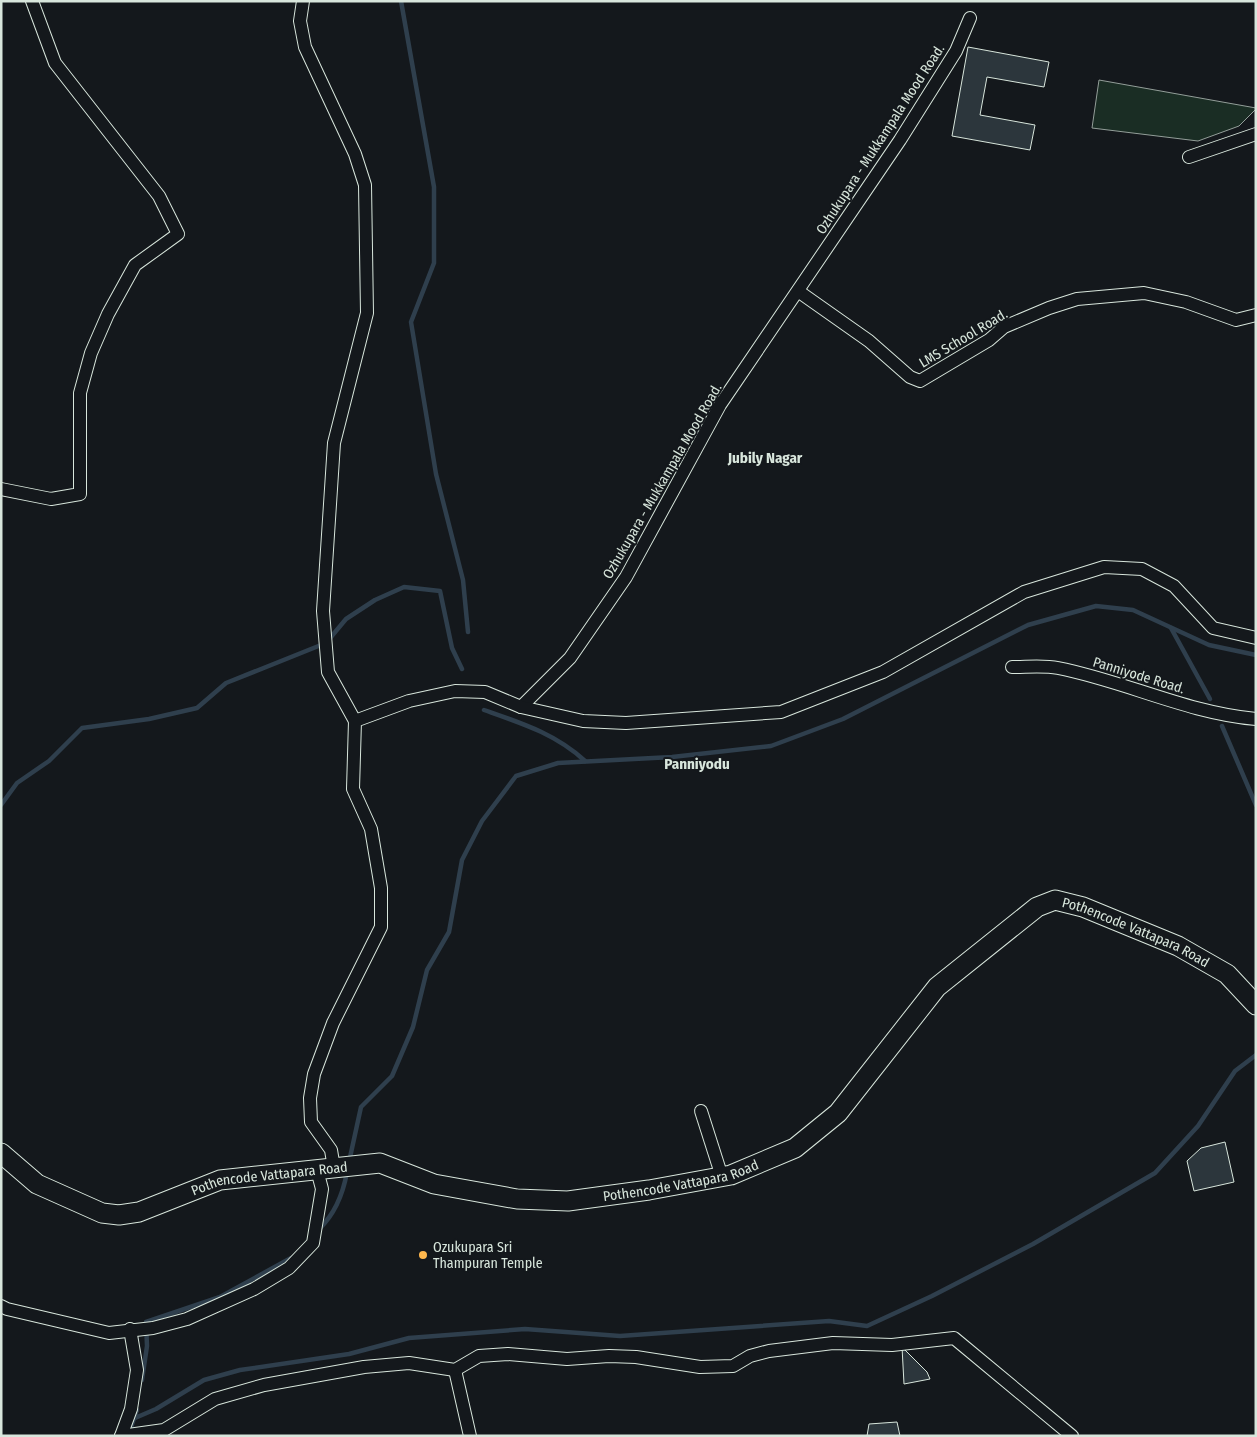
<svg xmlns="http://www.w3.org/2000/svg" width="1257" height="1437" viewBox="0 0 1257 1437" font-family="'Fira Sans Condensed',sans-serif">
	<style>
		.green { fill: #1a2d24; stroke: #939e99 }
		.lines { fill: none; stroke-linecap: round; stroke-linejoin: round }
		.stream { stroke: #2f3f4d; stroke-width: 4.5 }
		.building { fill: #2c363c; stroke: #d8e6dc }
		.street-casing { stroke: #d8e6dc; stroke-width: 14 }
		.secondary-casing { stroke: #d8e6dc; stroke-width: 21 }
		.street { stroke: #14181c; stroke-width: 12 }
		.secondary { stroke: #14181c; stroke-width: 19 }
		.poi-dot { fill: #ffb74d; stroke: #14181c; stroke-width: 2 }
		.labels { text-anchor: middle; stroke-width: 4; stroke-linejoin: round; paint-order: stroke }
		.street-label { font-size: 14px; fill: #d8e6dc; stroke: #14181c }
		.poi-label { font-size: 14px; fill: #d8e6dc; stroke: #14181c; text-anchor: start }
		.neighbourhood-label { font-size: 15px; font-weight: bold; fill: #d8e6dc; stroke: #14181c }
	</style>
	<rect width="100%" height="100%" fill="#14181c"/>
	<path class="green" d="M1099 80 1256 108V109L1239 126 1198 141 1092 128Z"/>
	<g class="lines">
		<g class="stream">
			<path d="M401 1 434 187V263L411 322 436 474 463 580 468 632"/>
			<path d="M1171 628 1210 699"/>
			<path d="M484 710C521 723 556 734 585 761"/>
			<path d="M1222 726 1256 805"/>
			<path d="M1 805 17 783 49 761 82 728 149 719 197 708 226 683 326 643 346 619 375 600 404 587 440 591 452 648 462 669"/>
			<path d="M349 1162 361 1107 392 1076 413 1027 427 970 449 932 462 860 482 821 516 776 558 763 672 757 771 746 843 719 1028 625 1096 606 1133 610 1209 645 1256 655"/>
			<path d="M319 1229C335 1214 343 1194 347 1172"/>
			<path d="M142 1380 147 1346 146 1322 220 1297 291 1258"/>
			<path d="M135 1418 156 1409 204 1380 240 1370 349 1354 409 1338 525 1329 620 1336 829 1321 867 1326 932 1296 1033 1244 1155 1173 1198 1126 1235 1071 1256 1055"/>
			<path d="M129 1433 137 1410"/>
		</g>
	</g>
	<g class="building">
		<path d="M968 47 1049 62 1044 87 987 77 980 115 1035 125 1030 150 952 136Z"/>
		<path d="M1225 1142 1234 1182 1194 1191 1187 1161 1201 1148Z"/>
		<path d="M902 1347 927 1372 930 1379 904 1384Z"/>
		<path d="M897 1422 900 1436H867L869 1424Z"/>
	</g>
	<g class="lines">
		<defs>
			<g id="street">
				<path d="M303 1 300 21 305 47 355 154 365 185 367 313 334 443 323 611 328 672 355 721"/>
				<path d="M1189 157 1256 134"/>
				<path d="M798 291 869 341 910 377 920 381 989 340 1004 327 1049 308 1077 299 1144 293 1186 302 1236 320 1256 315"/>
				<path d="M1 489 51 499 80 494V393L91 353 108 314 135 265 178 234 159 196 55 63 32 1"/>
				<path d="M1012 667C1027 667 1044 665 1058 668 1125 681 1187 713 1256 719"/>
				<path d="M521 707 570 658 626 577 720 405 900 140 956 51 970 18"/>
				<path d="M701 1111 722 1177"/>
				<path d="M334 1168 331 1150 311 1122 310 1098 314 1074 333 1023 381 927V888L371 829 353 789 355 721 409 701 455 691 485 692 521 707 583 721 626 723 781 712 883 672 1024 592 1104 567 1142 569 1174 586 1213 628 1256 638"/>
				<path d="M1 1306 7 1309 109 1333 153 1328 187 1319 254 1289 289 1268 313 1243 322 1189 317 1170"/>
				<path d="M455 1370 470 1436"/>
				<path d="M121 1436 164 1430 215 1399 264 1385 364 1367 409 1363 455 1370 479 1356 508 1354 567 1359 609 1356 636 1357 700 1367 733 1366 750 1356 769 1351 833 1343 892 1345 954 1338 1072 1436"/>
				<path d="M121 1436 131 1409 137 1370 130 1329"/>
			</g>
			<g id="secondary">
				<path id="s1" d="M1 1153 37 1184 102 1213 119 1215 139 1212 220 1180 380 1163 434 1184 517 1199 568 1201 649 1190 731 1175 795 1148 838 1113 937 987 1037 907 1055 900 1083 907 1178 946 1227 974 1256 1005"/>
			</g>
		</defs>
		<use href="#street" class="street-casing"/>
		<use href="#secondary" class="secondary-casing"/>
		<use href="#street" class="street"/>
		<use href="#secondary" class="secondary"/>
	</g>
	<circle class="poi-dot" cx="423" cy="1255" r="5"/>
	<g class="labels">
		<g class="street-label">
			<text transform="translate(880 139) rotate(-57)" y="5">Ozhukupara - Mukkampala Mood Road.</text>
			<text transform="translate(963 338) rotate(-31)" y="5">LMS School Road.</text>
			<text transform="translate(662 481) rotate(-60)" y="5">Ozhukupara - Mukkampala Mood Road.</text>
			<text transform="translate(1139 675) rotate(17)" y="5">Panniyode Road.</text>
			<text dy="5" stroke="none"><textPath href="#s1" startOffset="1282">Pothencode Vattapara Road</textPath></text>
			<text dy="5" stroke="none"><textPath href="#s1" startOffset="712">Pothencode Vattapara Road</textPath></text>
			<text dy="5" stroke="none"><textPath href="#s1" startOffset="292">Pothencode Vattapara Road</textPath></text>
		</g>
		<g class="poi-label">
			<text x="433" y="1252">Ozukupara Sri<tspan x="433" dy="16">Thampuran Temple</tspan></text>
		</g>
		<g class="neighbourhood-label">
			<text x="765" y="463">Jubily Nagar</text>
			<text x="697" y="769">Panniyodu</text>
		</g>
	</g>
	<rect width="1257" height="1437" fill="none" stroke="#d8e6dc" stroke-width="5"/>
</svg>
